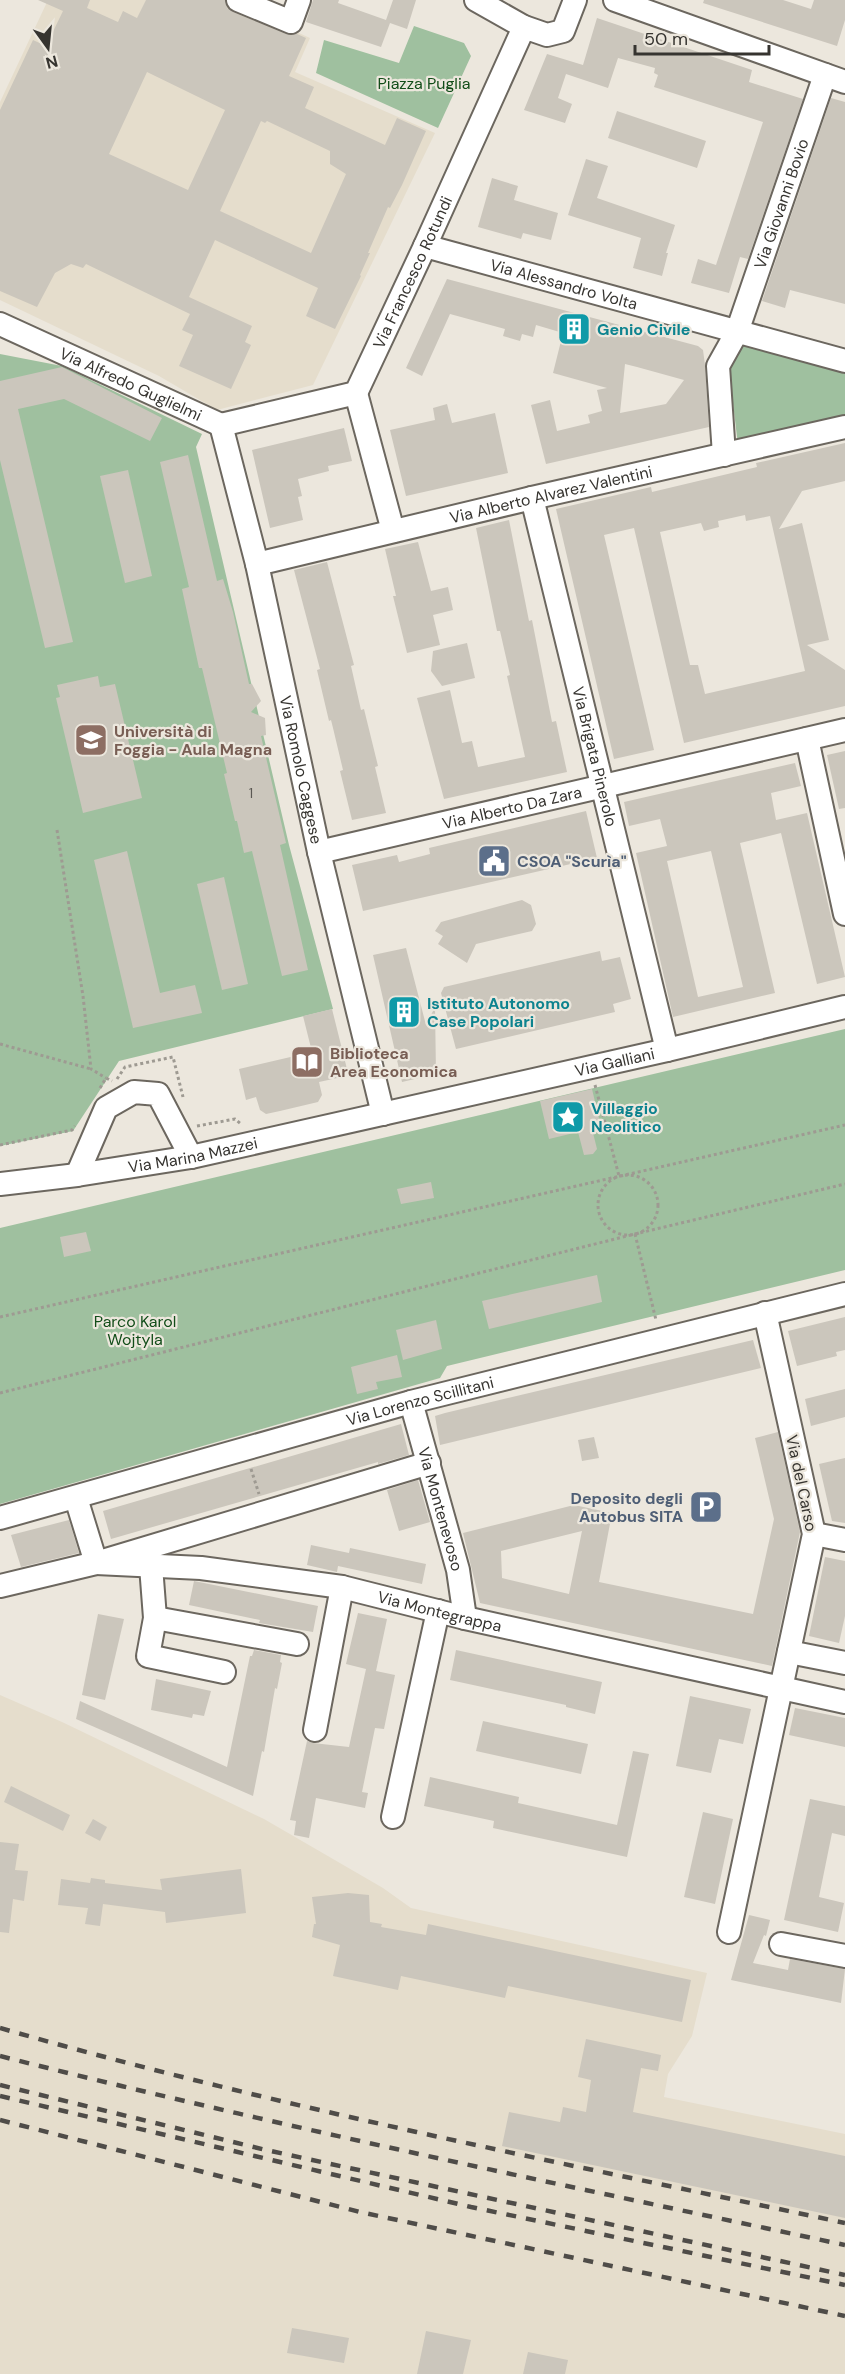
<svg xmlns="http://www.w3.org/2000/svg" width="845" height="2374" viewBox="0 0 845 2374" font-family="'DM Sans',sans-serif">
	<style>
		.built { fill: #e5ddcc }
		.green { fill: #9fc09f }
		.building { fill: #cbc6bc; fill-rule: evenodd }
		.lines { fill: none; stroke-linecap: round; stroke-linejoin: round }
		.minor-casing { stroke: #6c675f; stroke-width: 26 }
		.path { stroke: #9e9a92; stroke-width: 3; stroke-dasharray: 3 3; stroke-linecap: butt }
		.minor { stroke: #fff; stroke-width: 22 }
		.rail { stroke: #4f4c48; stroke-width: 4.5; stroke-dasharray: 10 10; stroke-linecap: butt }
		.labels { text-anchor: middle; stroke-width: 4.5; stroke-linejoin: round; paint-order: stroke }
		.number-label { font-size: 14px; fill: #5b5853 }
		.park-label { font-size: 16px; fill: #124d19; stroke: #ece7dd }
		.street-label { font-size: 16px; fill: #363430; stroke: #ece7dd }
		.culture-label { font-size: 16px; font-weight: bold; fill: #0d838f; stroke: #ece7dd; text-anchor: start }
		.education-label { font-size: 16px; font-weight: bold; fill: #785e54; stroke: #ece7dd; text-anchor: start }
		.service-label { font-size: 16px; font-weight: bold; fill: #4e5e75; stroke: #ece7dd; text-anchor: start }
	</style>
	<rect width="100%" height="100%" fill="#ece7dd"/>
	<g class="built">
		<path d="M48 0H225L310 38 295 72 435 133 313 385 217 410 159 376 0 300V102Z"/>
		<path d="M0 1695 62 1722 264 1819 383 1888 411 1908 707 1973 692 2036 668 2074 664 2097 845 2134V2374H0Z"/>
	</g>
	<g class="green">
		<path d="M414 26 464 43 471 56 438 128 316 73 324 40 399 63Z"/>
		<path d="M743 345 845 372V417L738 445 729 370Z"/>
		<path d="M0 354 62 366 202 434 196 447 289 845 333 1009 119 1061 73 1131 0 1146Z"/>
		<path d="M845 1029V1270L447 1366 440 1378 0 1504V1228Z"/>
	</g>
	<g class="building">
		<path d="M38 0H90L87 8 118 22 123 11 137 18 146 0H225L227 8 233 12 286 34H297L306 38 289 76 314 87 305 108 385 145 397 118 426 131 402 185 390 208 388 207 368 253H370L360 275 361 276 335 329 306 316 318 288 215 240 189 297 252 326 245 342 251 345 231 389 179 366 193 335 182 330 190 314 86 264 83 268 71 264 55 273 37 307 0 291V110L33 40 46 46 63 11ZM147 72 225 110 188 190 109 154ZM261 121 265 123 267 121 330 151V164L346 174 311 253 220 211Z"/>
		<path d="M313 0H339L338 3 386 20 393 0H416L407 29 390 23 381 47 306 22Z"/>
		<path d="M704 0H783L811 9 814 0H845V20L837 46 703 3Z"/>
		<path d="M597 18 752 70 749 82 803 99 748 259 740 257 729 293 691 283 698 259 716 265 763 122 654 87 658 75 654 73 655 68 618 58 608 88 566 74 558 98 572 104 565 123 524 110 547 54 583 65Z"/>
		<path d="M831 98 845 102V304L790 290 785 308 762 301Z"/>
		<path d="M617 111 706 141 697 168 608 138Z"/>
		<path d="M586 159 608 166 597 198 675 225 666 253H668L662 276 633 268 641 238 568 215Z"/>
		<path d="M492 178 518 186 514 200 558 213 551 240 523 233 521 239 478 227Z"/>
		<path d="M447 279 698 346 703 350 705 365 709 427 546 464 531 405 550 400 557 431 590 423 588 415 602 411 597 390 607 388 553 373 563 333 536 325 533 337 522 334 520 341 503 336 505 329 450 314 422 376 406 368ZM625 364 637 367 684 380 666 404 620 413Z"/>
		<path d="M62 367 162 418 150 441 64 399 18 409 73 642 45 648 0 460V381Z"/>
		<path d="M447 404 452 423 495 413 508 473 406 496 390 430 435 420 433 408Z"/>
		<path d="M344 428 352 461 328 466 329 471 298 479 302 496 298 497 303 520 270 528 252 450Z"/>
		<path d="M845 443V481L802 491 779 529 802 523 829 640 807 645 845 670V706L684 743 634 528 604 535 654 750 614 759 556 509 651 487 652 492 757 467 756 463ZM745 515 746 521 770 516 805 671 705 694 698 665H690L660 532 701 523 704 531 719 527 718 521Z"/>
		<path d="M188 455 217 581 223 579 233 612 249 684H252L261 701 251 712 265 718 266 735 261 736 286 843 280 845 308 970 282 976 252 851 244 853 237 821H235L224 774 227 773 202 668H199L182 589 189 587 160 462Z"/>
		<path d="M128 470 152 576 125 583 100 476Z"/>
		<path d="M509 520 529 621 532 620 552 722 556 721 567 772 444 799 417 698 450 690 462 743 472 741 478 767 525 757 507 676 510 675 500 631H497L476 528Z"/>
		<path d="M418 542 431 591 448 587 453 610 433 615 440 645 407 653 393 596H396L385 549Z"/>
		<path d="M327 562 354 665 351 666 361 710 364 709 378 766 375 767 386 813 352 820 340 771 343 770 333 728 331 720 329 721 317 670 320 669 294 570Z"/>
		<path d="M467 643 475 678 442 686 431 671 433 651Z"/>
		<path d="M98 676 100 687 115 684 142 798 83 813 56 698 60 697 57 685Z"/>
		<path d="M845 751V808L839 809 827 755Z"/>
		<path d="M795 763 801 786 771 793 776 820 807 813 845 977 817 984 781 833 740 843 775 993 673 1017 636 853 667 846 660 819 629 826 624 802ZM711 851 743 987 698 997 667 861Z"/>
		<path d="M586 811 597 858 363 911 352 865 397 855 399 862 430 854 429 848Z"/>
		<path d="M127 851 160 993 195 985 202 1013 133 1028 94 860Z"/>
		<path d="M224 877 248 984 222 990 197 884Z"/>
		<path d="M522 900 531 905 536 924 532 931 476 944 467 963 438 944 443 936 435 931 441 922Z"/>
		<path d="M406 948 426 1025 435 1007 436 1074 402 1082 373 955Z"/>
		<path d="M600 951 602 961 620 957 631 999 613 1004 615 1012 456 1049 441 993 444 987Z"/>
		<path d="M332 1009 347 1069 342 1077 319 1082 322 1095 318 1102 280 1111 266 1114 260 1110 256 1097 246 1100 239 1069 312 1052 303 1016Z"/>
		<path d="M592 1089 601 1127 592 1129 597 1149 593 1154 584 1155 578 1132 549 1139 540 1101Z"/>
		<path d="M431 1182 434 1198 401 1204 397 1189Z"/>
		<path d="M86 1232 91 1251 64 1257 60 1237Z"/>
		<path d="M597 1275 602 1302 489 1329 482 1301Z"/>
		<path d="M845 1317V1350L836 1352 837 1356 797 1366 788 1331Z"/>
		<path d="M436 1320 442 1349 403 1360 396 1330Z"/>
		<path d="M753 1340 761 1368 440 1445 435 1416 445 1413Z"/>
		<path d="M397 1355 402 1377 376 1382 378 1389 357 1394 351 1367Z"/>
		<path d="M845 1389V1417L811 1426 805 1399Z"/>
		<path d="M401 1424 409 1455 378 1464V1462L111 1539 103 1511Z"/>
		<path d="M778 1432 800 1532 772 1666 480 1603 463 1533 574 1505 612 1513 599 1582 753 1614 774 1519 755 1438ZM582 1531 569 1594 502 1578 501 1551Z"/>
		<path d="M594 1437 599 1458 582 1461 578 1440Z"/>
		<path d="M845 1458V1523L832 1521 819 1464Z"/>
		<path d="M418 1480 430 1522 399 1531 387 1490Z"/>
		<path d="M69 1520 79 1553 21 1567 11 1535Z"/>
		<path d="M311 1545 349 1553 350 1548 426 1564 422 1584 338 1566 337 1572 307 1565Z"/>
		<path d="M825 1557 845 1561V1616L839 1643 809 1636Z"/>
		<path d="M194 1581 318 1606 313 1632 259 1623 260 1620 189 1605Z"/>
		<path d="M358 1613 387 1619 376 1671 395 1675 384 1729 375 1728 362 1792 368 1793 365 1808 316 1798 309 1838 294 1835 296 1821 290 1820 307 1741 313 1743 349 1747 366 1669 346 1664Z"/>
		<path d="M98 1614 124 1619 105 1700 82 1695Z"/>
		<path d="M254 1650 281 1655 280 1662 282 1663 277 1689 275 1688 264 1752 262 1751 253 1796 76 1719 80 1701 227 1767 250 1656H252Z"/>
		<path d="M456 1650 602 1682 595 1714 566 1707V1705L450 1680Z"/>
		<path d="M156 1679 211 1691 204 1716 193 1714 192 1718 151 1710Z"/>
		<path d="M690 1696 751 1709 743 1744 719 1739 711 1773 676 1766Z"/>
		<path d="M795 1708 845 1718V1747L789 1735Z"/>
		<path d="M483 1721 588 1744 581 1774 476 1751Z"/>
		<path d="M633 1751 649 1754 627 1857 493 1828 494 1821 424 1806 430 1777 519 1797 518 1803 617 1825Z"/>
		<path d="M11 1786 70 1815 63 1831 4 1802Z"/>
		<path d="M810 1799 845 1806V1836L832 1833 819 1897 844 1903 838 1932 784 1920Z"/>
		<path d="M703 1812 733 1819 715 1904 684 1897Z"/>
		<path d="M93 1819 107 1827 100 1841 85 1833Z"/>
		<path d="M0 1842 19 1844 15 1870 28 1871 24 1901 13 1899 9 1933 0 1932Z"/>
		<path d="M241 1869 246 1913 166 1923 165 1912 103 1904 100 1926 85 1924 88 1908 58 1905 61 1879 90 1883 91 1878 105 1880V1883L162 1890 160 1879Z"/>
		<path d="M348 1893 369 1895 370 1922 382 1924 381 1927 426 1935 428 1924 691 1980 682 2022 508 1986 505 1998 401 1976 398 1990 333 1976 340 1945 312 1937 314 1924H316L312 1897Z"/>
		<path d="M749 1915 770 1920 766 1936 764 1935 753 1963 788 1970 790 1959 845 1969 841 2003 731 1980Z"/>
		<path d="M586 2039 661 2055 658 2071 641 2068 633 2112 845 2156V2218L502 2146 509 2112 560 2122 563 2107 586 2112 591 2080 578 2077Z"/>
		<path d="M292 2328 349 2338 344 2363 287 2353Z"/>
		<path d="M426 2331 471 2340 463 2374H417Z"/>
		<path d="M528 2352 568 2360 565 2374H523Z"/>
	</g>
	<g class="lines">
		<defs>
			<g id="minor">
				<path d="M238 0 291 22 299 0"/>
				<path d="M476 0 524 27 547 35 563 31 575 0"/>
				<path d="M615 0 845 82"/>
				<path id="s1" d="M425 246 845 361"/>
				<path id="s2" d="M0 324 221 425"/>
				<path d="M356 393 393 531"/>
				<path id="s3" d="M221 425 257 564 319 852 383 1114"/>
				<path id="s4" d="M221 425 356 393 425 246 524 27"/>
				<path id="s5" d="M724 455 718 366 737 332 825 75"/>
				<path id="s6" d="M532 498 667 1050"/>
				<path id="s7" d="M257 564 532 498 845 427"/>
				<path d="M807 739 845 914"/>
				<path id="s8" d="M319 852 845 730"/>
				<path d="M77 1175 106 1108 134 1092 158 1094 191 1157"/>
				<path id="s9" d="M0 1184 77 1175 191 1157 667 1050 845 1007"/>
				<path id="s10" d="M411 1402 458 1570 465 1618"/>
				<path id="s11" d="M76 1498 96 1563 201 1568 342 1587 465 1618 845 1702"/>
				<path id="s12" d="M0 1518 411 1402 845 1294"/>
				<path d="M814 1534 845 1540"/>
				<path d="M151 1566 155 1618 148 1656 224 1672"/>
				<path d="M0 1586 96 1563 429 1463"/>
				<path d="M155 1618 297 1644"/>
				<path d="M789 1652 845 1663"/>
				<path d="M315 1730 342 1587"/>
				<path d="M393 1817 438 1611"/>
				<path d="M729 1932 814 1534 765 1313"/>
				<path d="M781 1944 845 1956"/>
			</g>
		</defs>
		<use href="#minor" class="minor-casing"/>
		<g class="path">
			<path d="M57 830 83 996 91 1069 106 1078"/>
			<path d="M0 1044 91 1069"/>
			<path d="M117 1079 125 1067 173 1057 183 1097"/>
			<path d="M595 1085 619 1176"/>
			<path d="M100 1088 106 1078 112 1081"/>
			<path d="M197 1126 235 1119 241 1124"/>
			<path d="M0 1145 72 1130 75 1126"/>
			<circle cx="628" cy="1205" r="30"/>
			<path d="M635 1234 656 1320"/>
			<path d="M0 1317 845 1125"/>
			<path d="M0 1393 635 1234 845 1184"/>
			<path d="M251 1469 259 1494"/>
		</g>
		<use href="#minor" class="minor"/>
		<g class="rail">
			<path d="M0 2028C278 2108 563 2163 845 2223"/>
			<path d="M0 2056C280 2127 563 2185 845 2245"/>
			<path d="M0 2085 266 2150 845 2275"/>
			<path d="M0 2096 471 2207 845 2285"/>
			<path d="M0 2120 360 2212 845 2316"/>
		</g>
	</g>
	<defs>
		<symbol id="building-square" viewBox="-11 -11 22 22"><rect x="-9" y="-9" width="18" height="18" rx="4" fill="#0f9aa8" stroke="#ece7dd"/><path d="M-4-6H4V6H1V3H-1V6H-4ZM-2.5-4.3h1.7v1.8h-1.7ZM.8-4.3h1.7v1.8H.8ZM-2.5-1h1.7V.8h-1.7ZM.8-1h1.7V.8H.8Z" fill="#fff"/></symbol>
		<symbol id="university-square" viewBox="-11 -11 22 22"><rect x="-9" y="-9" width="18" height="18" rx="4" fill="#8d6e63" stroke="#ece7dd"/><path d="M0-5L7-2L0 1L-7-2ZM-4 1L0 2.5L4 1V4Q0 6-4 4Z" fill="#fff"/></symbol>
		<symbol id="civic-square" viewBox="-11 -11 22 22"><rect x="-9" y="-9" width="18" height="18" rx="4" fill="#5c6f8a" stroke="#ece7dd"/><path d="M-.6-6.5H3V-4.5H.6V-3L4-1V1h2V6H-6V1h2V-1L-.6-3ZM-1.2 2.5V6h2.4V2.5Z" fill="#fff"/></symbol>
		<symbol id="library-square" viewBox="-11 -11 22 22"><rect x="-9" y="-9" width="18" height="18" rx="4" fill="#8d6e63" stroke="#ece7dd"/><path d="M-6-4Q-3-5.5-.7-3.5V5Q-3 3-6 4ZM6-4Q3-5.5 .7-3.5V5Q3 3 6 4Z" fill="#fff"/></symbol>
		<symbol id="sight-square" viewBox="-11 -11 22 22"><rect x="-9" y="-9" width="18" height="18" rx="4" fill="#0f9aa8" stroke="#ece7dd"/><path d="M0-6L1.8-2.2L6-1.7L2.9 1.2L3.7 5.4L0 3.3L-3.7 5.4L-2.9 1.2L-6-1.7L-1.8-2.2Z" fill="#fff"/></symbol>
		<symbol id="parking-square" viewBox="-11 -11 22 22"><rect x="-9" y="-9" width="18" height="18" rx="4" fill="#5c6f8a" stroke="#ece7dd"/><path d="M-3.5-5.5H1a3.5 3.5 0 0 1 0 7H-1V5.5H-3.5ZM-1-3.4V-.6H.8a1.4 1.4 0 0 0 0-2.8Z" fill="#fff"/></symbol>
	</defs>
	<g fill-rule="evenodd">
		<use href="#building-square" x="555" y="310" width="38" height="38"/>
		<use href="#university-square" x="72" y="721" width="38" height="38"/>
		<use href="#civic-square" x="475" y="842" width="38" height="38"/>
		<use href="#building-square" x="385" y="993" width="38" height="38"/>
		<use href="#library-square" x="288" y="1043" width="38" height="38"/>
		<use href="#sight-square" x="549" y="1098" width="38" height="38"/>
		<use href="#parking-square" x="687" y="1488" width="38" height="38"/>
	</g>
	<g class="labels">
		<g class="number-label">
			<text x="251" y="798">1</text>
		</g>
		<g class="park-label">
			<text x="424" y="89">Piazza Puglia</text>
			<text x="135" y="1327">Parco Karol<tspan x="135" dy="18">Wojtyla</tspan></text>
		</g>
		<g class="street-label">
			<text dy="6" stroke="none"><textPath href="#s5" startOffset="264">Via Giovanni Bovio</textPath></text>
			<text dy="6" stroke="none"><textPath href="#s4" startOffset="272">Via Francesco Rotundi</textPath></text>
			<text dy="6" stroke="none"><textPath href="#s1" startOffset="144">Via Alessandro Volta</textPath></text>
			<text dy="6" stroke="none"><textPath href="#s2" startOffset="144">Via Alfredo Guglielmi</textPath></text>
			<text dy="6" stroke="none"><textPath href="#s7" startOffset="302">Via Alberto Alvarez Valentini</textPath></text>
			<text dy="6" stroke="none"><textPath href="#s6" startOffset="266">Via Brigata Pinerolo</textPath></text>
			<text dy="6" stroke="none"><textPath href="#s3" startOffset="354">Via Romolo Caggese</textPath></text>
			<text dy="6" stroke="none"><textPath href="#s8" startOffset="198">Via Alberto Da Zara</textPath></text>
			<text dy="6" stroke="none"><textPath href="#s9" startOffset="627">Via Galliani</textPath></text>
			<text dy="6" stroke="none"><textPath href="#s9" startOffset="195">Via Marina Mazzei</textPath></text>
			<text dy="6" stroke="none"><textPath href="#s12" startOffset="436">Via Lorenzo Scillitani</textPath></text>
			<text transform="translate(802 1483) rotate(78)" y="6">Via del Carso</text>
			<text dy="6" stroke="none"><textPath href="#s10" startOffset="111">Via Montenevoso</textPath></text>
			<text dy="6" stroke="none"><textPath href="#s11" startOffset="416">Via Montegrappa</textPath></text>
		</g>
		<g class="culture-label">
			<text x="597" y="335">Genio Civile</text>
			<text x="427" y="1009">Istituto Autonomo<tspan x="427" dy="18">Case Popolari</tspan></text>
			<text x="591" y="1114">Villaggio<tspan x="591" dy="18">Neolitico</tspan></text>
		</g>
		<g class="education-label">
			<text x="114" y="737">Università di<tspan x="114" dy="18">Foggia - Aula Magna</tspan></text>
			<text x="330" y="1059">Biblioteca<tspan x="330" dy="18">Area Economica</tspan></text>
		</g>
		<g class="service-label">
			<text x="517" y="867">CSOA "Scurìa"</text>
			<text x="683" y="1504" text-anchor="end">Deposito degli<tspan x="683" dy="18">Autobus SITA</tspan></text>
		</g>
	</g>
	<g transform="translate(48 48) rotate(165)" stroke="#ece7dd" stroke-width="4.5" paint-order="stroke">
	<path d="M0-4.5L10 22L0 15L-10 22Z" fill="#363430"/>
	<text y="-9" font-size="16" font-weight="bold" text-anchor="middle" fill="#363430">N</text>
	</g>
	<path d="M635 45v9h134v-9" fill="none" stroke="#363430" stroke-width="3"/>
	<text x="644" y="45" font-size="18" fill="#363430" stroke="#ece7dd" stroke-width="4.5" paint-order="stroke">50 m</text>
</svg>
